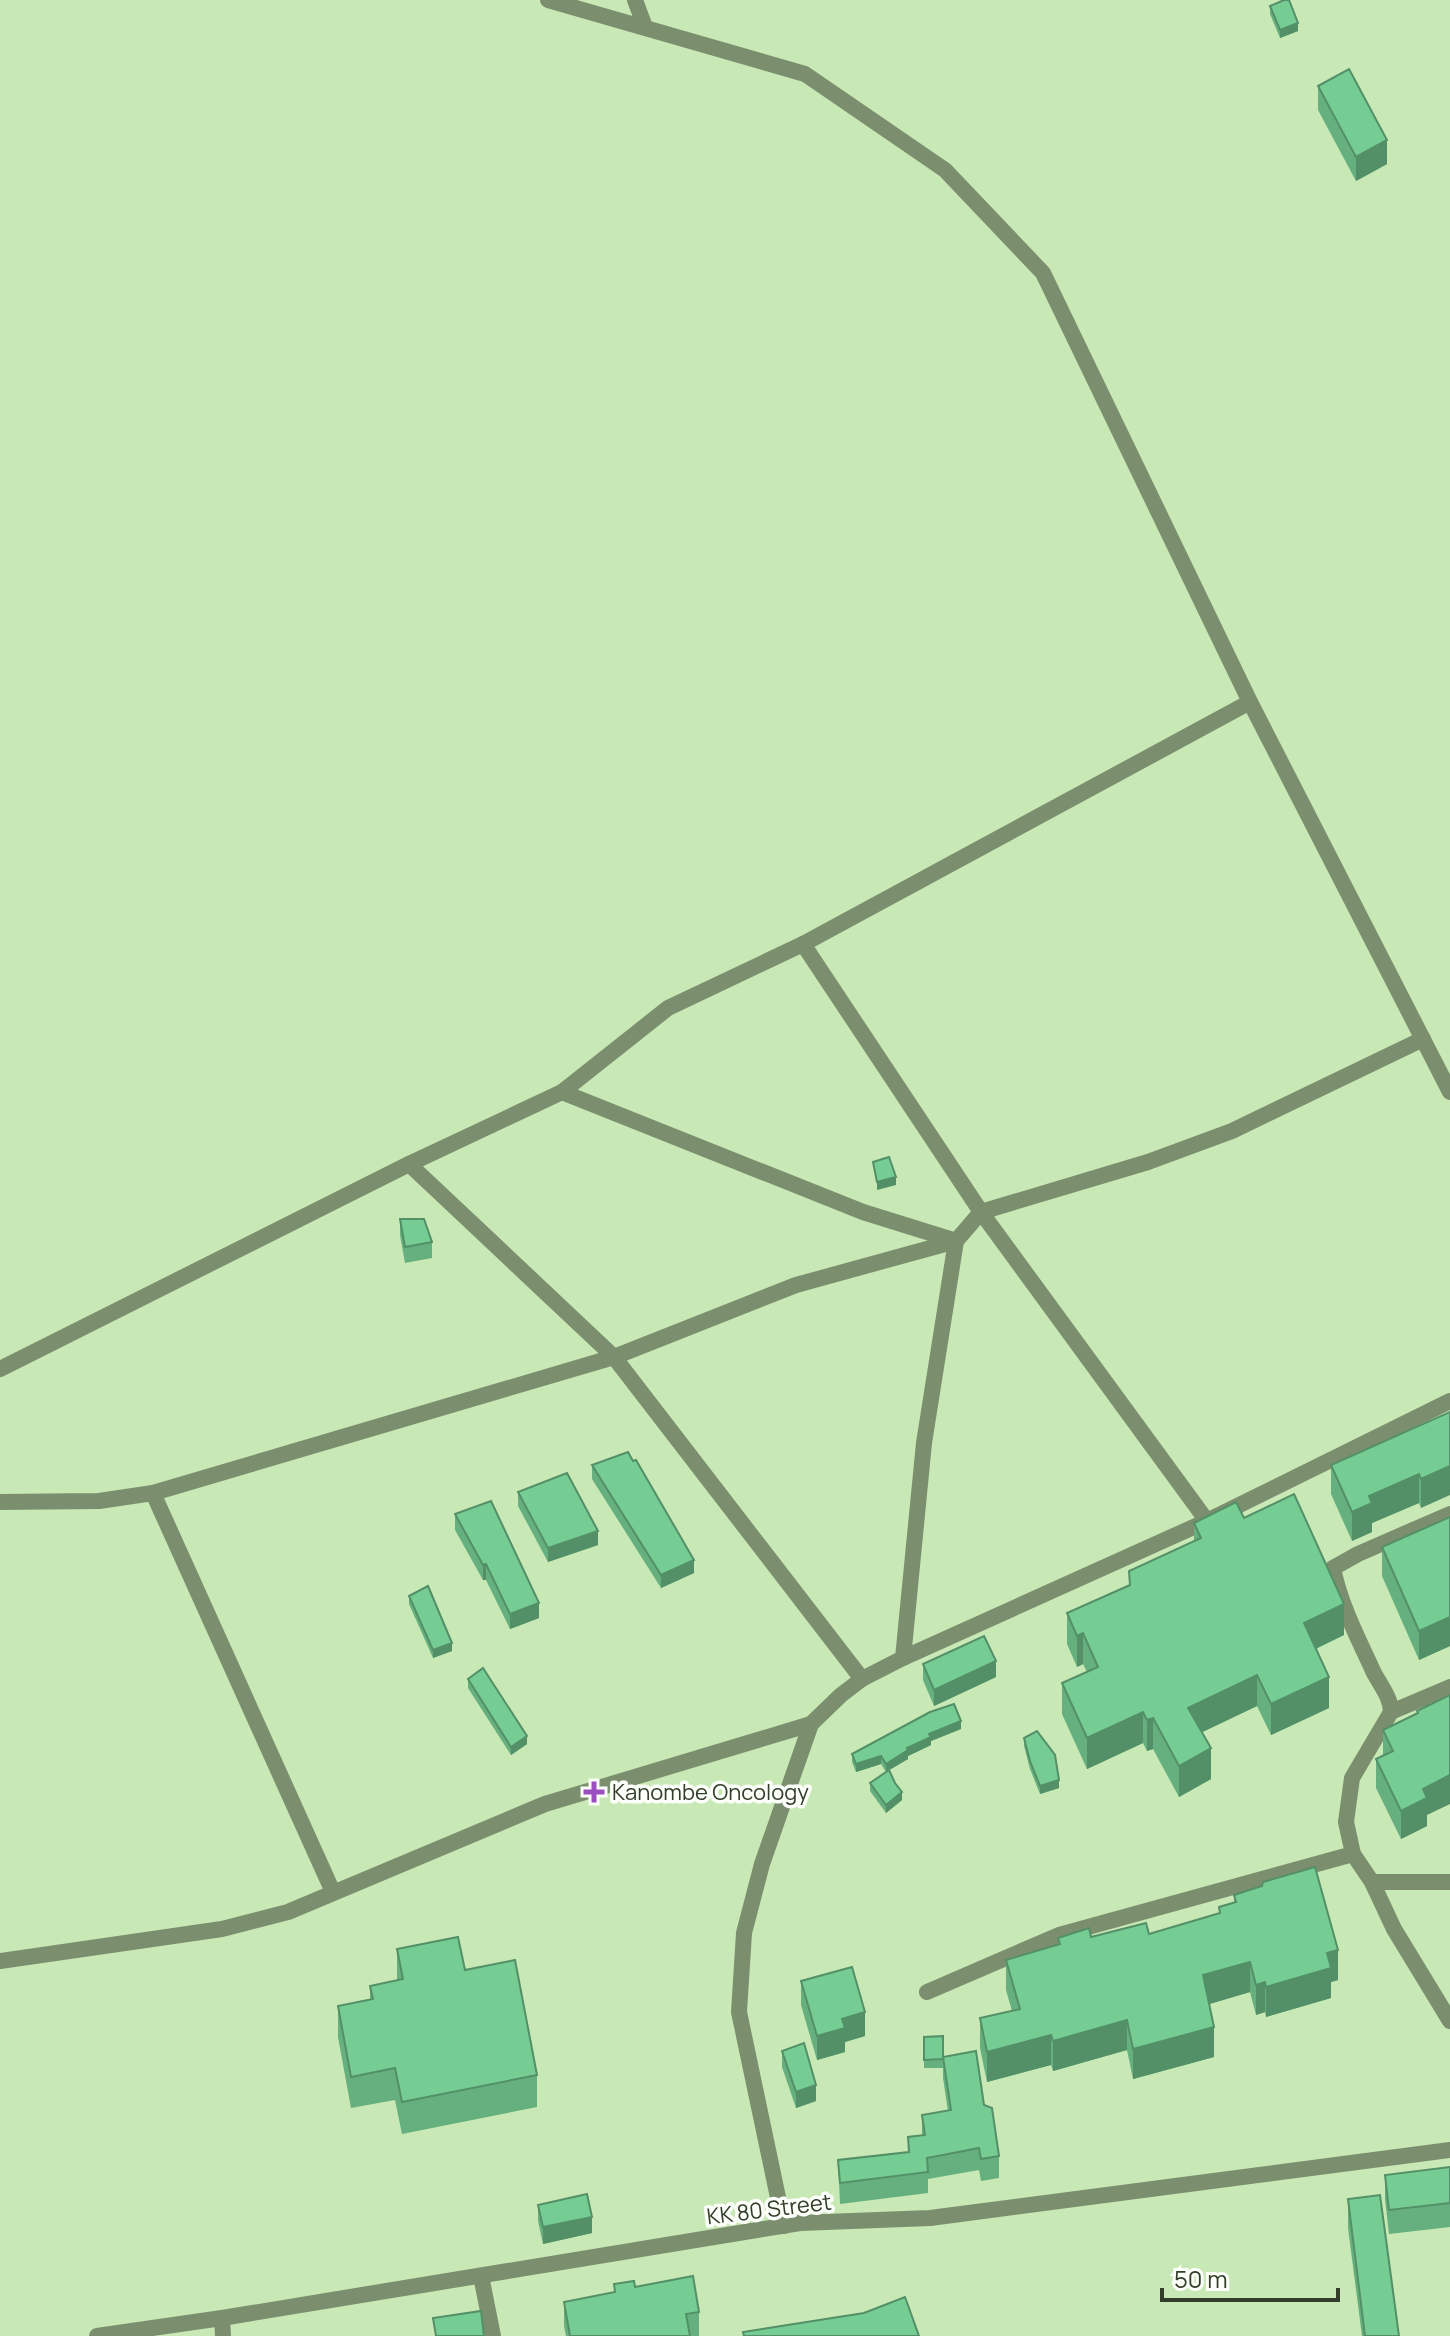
<svg xmlns="http://www.w3.org/2000/svg" width="1450" height="2336" viewBox="0 0 1450 2336" font-family="Manrope,sans-serif">
	<style>
		.lines { fill: none; stroke-linecap: round; stroke-linejoin: round }
		.street { stroke: #7b8f6e; stroke-width: 16 }
		.wall { fill: #65b07e }
		.shaded-wall { fill: #539067 }
		.building { fill: #76cd93; stroke: #539067; stroke-width: 2 }
		.poi-dot { fill: #9b4ebf; stroke: #fbfef9; stroke-width: 3 }
		.labels { text-anchor: middle; stroke-width: 7; stroke-linejoin: round; paint-order: stroke }
		.poi-label { font-size: 22px; fill: #323e2a; stroke: #fbfef9; text-anchor: start }
		.street-label { font-size: 22px; fill: #323e2a; stroke: #fbfef9 }
	</style>
	<rect width="100%" height="100%" fill="#c8e8b5"/>
	<g class="lines">
		<g class="street">
			<path d="M548 0 805 74 945 170 1043 273 1250 702"/>
			<path d="M635 0 645 27"/>
			<path d="M803 944 981 1212 1207 1521"/>
			<path d="M562 1092 863 1212 956 1241 924 1443 903 1658"/>
			<path d="M409 1164 614 1357 862 1679"/>
			<path d="M0 1369 409 1164 562 1092 668 1008 803 944 1250 702 1450 1092"/>
			<path d="M153 1493 333 1892"/>
			<path d="M0 1502 99 1501 153 1493 614 1357 796 1285 956 1241 981 1212 1148 1162 1232 1131 1423 1039"/>
			<path d="M1391 1712 1450 1687"/>
			<path d="M1353 1854 1372 1882 1394 1929 1450 2021"/>
			<path d="M1372 1882H1450"/>
			<path d="M0 1961 222 1929 288 1912 545 1804 811 1724"/>
			<path d="M927 1992 1059 1935 1353 1854 1346 1822 1352 1778 1391 1712C1391 1698 1381 1686 1374 1673 1359 1640 1340 1604 1333 1568L1358 1554 1450 1514"/>
			<path d="M784 2226 739 2012 744 1933 762 1864 811 1724 841 1695 862 1679 903 1658 1207 1521 1450 1401"/>
			<path d="M481 2276 493 2336"/>
			<path d="M222 2318 223 2336"/>
			<path d="M97 2336 222 2318 800 2223 930 2218 1450 2150"/>
		</g>
	</g>
	<g class="wall">
		<path d="M1270 6 1298 31 1280 38 1270 14Z"/>
		<path d="M1318 86 1387 164 1356 181 1318 110Z"/>
		<path d="M400 1219 432 1242V1258L405 1263 400 1235Z"/>
		<path d="M1450 1412 1421 1508 1419 1503 1372 1523V1532L1352 1541 1331 1494V1465Z"/>
		<path d="M592 1465 694 1573 661 1588 592 1479Z"/>
		<path d="M518 1492 598 1545 548 1562 518 1506Z"/>
		<path d="M455 1514 539 1618 510 1629 486 1580H483L455 1530Z"/>
		<path d="M1450 1517V1646L1419 1660 1382 1576V1547Z"/>
		<path d="M1244 1518 1344 1635 1316 1649 1329 1708 1271 1735 1257 1706 1202 1732 1211 1779 1179 1797 1153 1749 1147 1751 1143 1743 1087 1769 1062 1714V1683L1087 1672 1083 1664 1077 1667 1067 1644V1613L1129 1586V1571L1194 1541V1523Z"/>
		<path d="M409 1596 452 1651 433 1658 409 1604Z"/>
		<path d="M923 1664 996 1677 934 1706 923 1680Z"/>
		<path d="M468 1679 527 1744 511 1755 468 1688Z"/>
		<path d="M1450 1695 1427 1815V1826L1401 1839 1376 1788V1759L1383 1756V1730L1417 1713V1711Z"/>
		<path d="M961 1729 931 1741V1745L908 1756V1759L889 1770 902 1800 886 1813 870 1791V1783L886 1772 881 1764 856 1772 852 1762V1754Z"/>
		<path d="M1024 1738 1059 1788 1040 1794 1030 1769 1024 1746Z"/>
		<path d="M1234 1895 1338 1980 1331 1982V1998L1266 2017 1265 2012 1256 2015 1250 1992 1209 2004 1214 2057 1133 2079 1127 2050 1053 2071 1051 2065 987 2082 980 2048V2018L1012 2011 1006 1990V1960L1058 1945V1938L1091 1937 1149 1934 1219 1913V1907L1234 1903Z"/>
		<path d="M397 1949 465 1970 537 2075V2107L402 2134 395 2100 351 2108 338 2037V2006L370 1999V1986L397 1980Z"/>
		<path d="M801 1981 865 2036 845 2042V2052L817 2060 801 2005Z"/>
		<path d="M924 2037 944 2056 984 2105 999 2156V2178L981 2181 979 2170 928 2179V2193L840 2204 838 2160 908 2152V2137L922 2135V2115L948 2111 943 2078V2068H924Z"/>
		<path d="M782 2051 816 2101 796 2108 782 2067Z"/>
		<path d="M1450 2167V2227L1389 2234 1385 2199V2175Z"/>
		<path d="M1348 2199 1399 2336H1362L1348 2228Z"/>
		<path d="M538 2205 592 2233 543 2244 538 2221Z"/>
		<path d="M614 2284 635 2287 699 2312V2336H566L564 2326V2302L614 2292Z"/>
	</g>
	<g class="shaded-wall">
		<path d="M1298 23V31L1280 38V30Z"/>
		<path d="M1387 140V164L1356 181V157Z"/>
		<path d="M896 1177V1185L877 1190V1182Z"/>
		<path d="M1450 1466V1495L1421 1508V1479Z"/>
		<path d="M1419 1474V1503L1372 1523V1532L1352 1541V1512L1369 1496Z"/>
		<path d="M598 1531V1545L548 1562V1548Z"/>
		<path d="M694 1560V1573L661 1588V1575Z"/>
		<path d="M486 1564V1580H483V1565Z"/>
		<path d="M539 1603V1618L510 1629V1614Z"/>
		<path d="M1344 1604V1635L1304 1654V1623Z"/>
		<path d="M1450 1617V1646L1419 1660V1631Z"/>
		<path d="M1083 1633V1664L1077 1667V1636Z"/>
		<path d="M452 1643V1651L433 1658V1650Z"/>
		<path d="M996 1661V1677L934 1706V1690Z"/>
		<path d="M1257 1675V1706L1188 1739V1708Z"/>
		<path d="M1329 1677V1708L1271 1735V1704Z"/>
		<path d="M1143 1712V1743L1087 1769V1738Z"/>
		<path d="M1153 1718V1749L1147 1751V1720Z"/>
		<path d="M961 1721V1729L931 1741V1745L908 1756V1759L886 1772V1764L907 1748 929 1734Z"/>
		<path d="M527 1736V1744L511 1755V1747Z"/>
		<path d="M1211 1748V1779L1179 1797V1766Z"/>
		<path d="M881 1756V1764L856 1772V1764Z"/>
		<path d="M1450 1775V1804L1427 1815V1826L1401 1839V1811L1423 1789Z"/>
		<path d="M1059 1780V1788L1040 1794V1786Z"/>
		<path d="M902 1792V1800L886 1813V1805Z"/>
		<path d="M1338 1950V1980L1331 1982V1998L1266 2017V1987L1327 1953Z"/>
		<path d="M1250 1962V1992L1203 2006V1975Z"/>
		<path d="M1265 1982V2012L1256 2015V1985Z"/>
		<path d="M865 2012V2036L845 2042V2052L817 2060V2036L842 2019Z"/>
		<path d="M1127 2020V2050L1053 2071V2041Z"/>
		<path d="M1214 2027V2057L1133 2079V2049Z"/>
		<path d="M1051 2035V2065L987 2082V2052Z"/>
		<path d="M816 2085V2101L796 2108V2092Z"/>
		<path d="M592 2217V2233L543 2244V2227Z"/>
	</g>
	<g class="building">
		<path d="M1284 0H1289L1298 23 1280 30 1270 6Z"/>
		<path d="M1349 69 1387 140 1356 157 1318 86Z"/>
		<path d="M889 1157 896 1177 877 1182 873 1162Z"/>
		<path d="M400 1219H424L432 1242 405 1247Z"/>
		<path d="M1450 1412V1466L1421 1479 1419 1474 1369 1496 1372 1503 1352 1512 1331 1465Z"/>
		<path d="M628 1452 633 1461 636 1460 694 1560 661 1575 592 1465Z"/>
		<path d="M567 1473 598 1531 548 1548 518 1492Z"/>
		<path d="M1294 1494 1344 1604 1304 1623 1329 1677 1271 1704 1257 1675 1188 1708 1211 1748 1179 1766 1153 1718 1147 1720 1143 1712 1087 1738 1062 1683 1098 1667 1083 1633 1077 1636 1067 1613 1130 1585 1129 1571 1201 1538 1194 1523 1236 1502 1244 1518Z"/>
		<path d="M491 1501 539 1603 510 1614 486 1564 483 1565 455 1514Z"/>
		<path d="M1450 1517V1617L1419 1631 1382 1547Z"/>
		<path d="M428 1586 452 1643 433 1650 409 1596Z"/>
		<path d="M984 1636 996 1661 934 1690 923 1664Z"/>
		<path d="M483 1668 527 1736 511 1747 468 1679Z"/>
		<path d="M1450 1695V1775L1423 1789 1427 1798 1401 1811 1376 1759 1393 1751 1383 1730 1418 1713 1417 1711Z"/>
		<path d="M954 1704 961 1721 929 1734 931 1737 907 1748 908 1750 886 1764 881 1756 856 1764 852 1754 930 1712Z"/>
		<path d="M1037 1731 1055 1755 1059 1780 1040 1786 1030 1761 1024 1738Z"/>
		<path d="M889 1770 895 1783 902 1792 886 1805 870 1783Z"/>
		<path d="M1315 1867 1338 1950 1327 1953 1331 1968 1266 1987 1265 1982 1256 1985 1250 1962 1203 1975 1214 2027 1133 2049 1127 2020 1053 2041 1051 2035 987 2052 980 2018 1020 2009 1006 1960 1060 1944 1058 1938 1089 1928 1091 1937 1146 1923 1149 1934 1220 1913 1219 1907 1236 1902 1234 1895 1262 1886 1263 1882Z"/>
		<path d="M458 1937 465 1970 515 1960 537 2075 402 2102 395 2068 351 2077 338 2006 373 1999 370 1986 403 1979 397 1949Z"/>
		<path d="M852 1967 865 2012 842 2019 845 2028 817 2036 801 1981Z"/>
		<path d="M943 2036V2059L924 2060V2037Z"/>
		<path d="M804 2043 816 2085 796 2092 782 2051Z"/>
		<path d="M976 2051 984 2105 992 2108 999 2156 981 2159 979 2148 927 2158 928 2172 840 2183 838 2160 909 2152 908 2137 925 2135 922 2115 951 2110 943 2057Z"/>
		<path d="M1450 2167V2203L1389 2210 1385 2175Z"/>
		<path d="M587 2194 592 2217 543 2227 538 2205Z"/>
		<path d="M1380 2195 1399 2336H1365L1348 2199Z"/>
		<path d="M693 2276 699 2312 686 2314 690 2336H570L564 2302 615 2292 614 2284 634 2281 635 2287Z"/>
		<path d="M905 2297 919 2336H744L743 2332 864 2313Z"/>
		<path d="M481 2311 484 2336H436L433 2318Z"/>
	</g>
	<path class="poi-dot" d="M590 1780h8v8h8v8h-8v8h-8v-8h-8v-8h8z"/>
	<g class="labels">
		<g class="poi-label">
			<text x="612" y="1800">Kanombe Oncology</text>
		</g>
		<g class="street-label">
			<text transform="translate(769 2209) rotate(-7)" y="8">KK 80 Street</text>
		</g>
	</g>
	<path d="M1162 2288v12h176v-12" fill="none" stroke="#323e2a" stroke-width="4"/>
	<text x="1174" y="2288" font-size="24" fill="#323e2a" stroke="#fbfef9" stroke-width="6" paint-order="stroke">50 m</text>
</svg>
